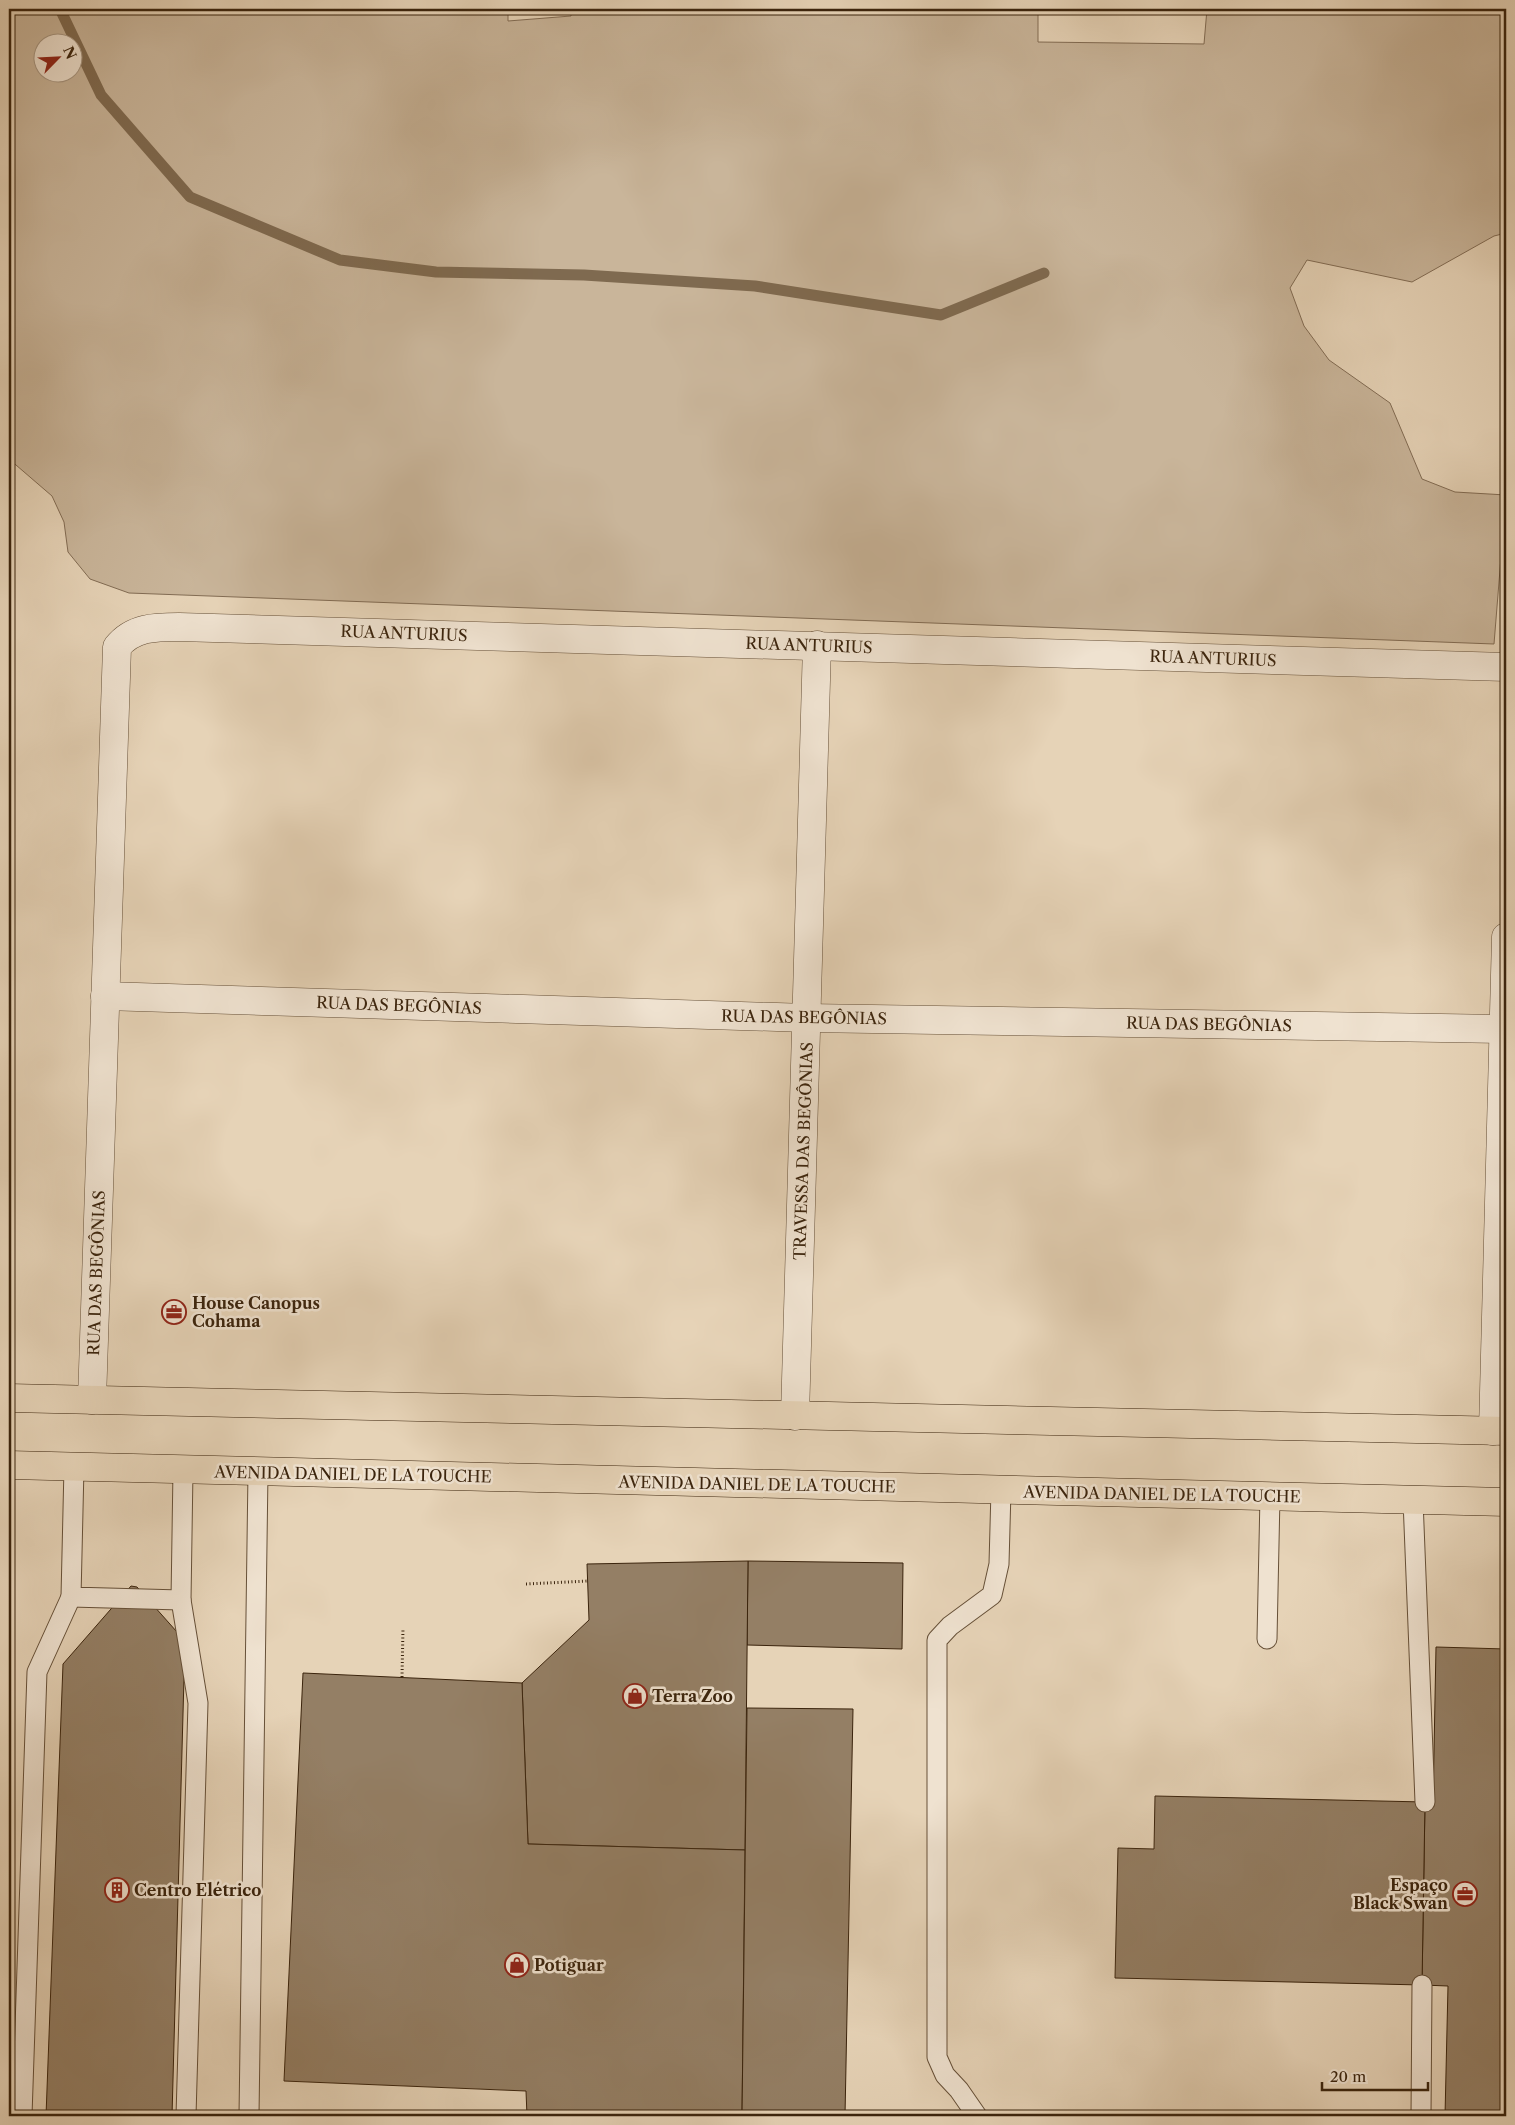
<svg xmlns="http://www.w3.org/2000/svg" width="1515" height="2125" viewBox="0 0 1515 2125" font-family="'Libre Caslon Text',serif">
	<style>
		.green { fill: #c9b59a; stroke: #826c54; fill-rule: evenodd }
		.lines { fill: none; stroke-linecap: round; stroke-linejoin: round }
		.stream { stroke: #7f6a50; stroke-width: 11 }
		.building { fill: #947f65; stroke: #3b240d }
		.service-casing { stroke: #665038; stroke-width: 21 }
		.minor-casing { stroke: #665038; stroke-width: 29 }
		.primary-casing { stroke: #3b240d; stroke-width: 29 }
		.path { stroke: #3b240d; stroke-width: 3; stroke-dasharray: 1 2.5; stroke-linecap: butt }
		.service { stroke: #efe2d0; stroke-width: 19 }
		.minor { stroke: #efe2d0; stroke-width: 28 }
		.primary { stroke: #e6d3b7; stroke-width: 28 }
		.labels { text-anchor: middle; stroke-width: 5; stroke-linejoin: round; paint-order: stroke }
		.street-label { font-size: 16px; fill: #3b240d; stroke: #efe2d0 }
		.poi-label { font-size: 16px; font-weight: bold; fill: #3b240d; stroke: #efe2d0; text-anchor: start }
	</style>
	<rect width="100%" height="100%" fill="#e6d3b7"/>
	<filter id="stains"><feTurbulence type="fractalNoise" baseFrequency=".004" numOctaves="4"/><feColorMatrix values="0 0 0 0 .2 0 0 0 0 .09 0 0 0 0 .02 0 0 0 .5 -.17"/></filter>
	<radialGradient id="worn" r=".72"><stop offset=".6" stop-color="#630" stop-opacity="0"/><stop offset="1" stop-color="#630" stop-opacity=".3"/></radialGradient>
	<path class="green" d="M9 9H508V21L571 16V9H1038V42L1204 44 1207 9H1506V233L1494 236 1412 282 1307 260 1290 288 1304 326 1329 360 1390 403 1422 479 1455 492 1506 495 1494 644 129 593 90 579 68 552 64 522 52 496 9 459ZM42 42H72V72H42Z"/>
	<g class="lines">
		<path class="stream" d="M60 9 101 95 190 197 340 260 436 272 584 275 755 286 941 315 1044 273"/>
	</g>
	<g class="building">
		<path d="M748 1561 903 1563 902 1649 747 1645Z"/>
		<path d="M748 1561 745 1850 528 1844 522 1683 589 1620 587 1564Z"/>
		<path d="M131 1586 137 1587 185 1641 172 2116H46L63 1664Z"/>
		<path d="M1436 1647 1506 1649V2116H1445L1448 1986 1422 1985 1425 1802 1433 1803Z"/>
		<path d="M303 1673 522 1683 528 1844 745 1850 742 2116H527L526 2091 284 2081Z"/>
		<path d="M747 1708 853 1709 845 2116H742Z"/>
		<path d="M1155 1796 1425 1802 1422 1985 1115 1978 1118 1848 1154 1849Z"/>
	</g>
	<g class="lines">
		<defs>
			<g id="service">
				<path d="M74 1467 71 1597 181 1600 183 1470"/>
				<path d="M1413 1500 1425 1802"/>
				<path d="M181 1600 198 1703 186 2116"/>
				<path d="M1267 1639 1270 1496"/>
				<path d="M22 2116 37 1672 71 1597"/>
				<path d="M249 2116 258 1472"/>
				<path d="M977 2116 959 2090 945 2075 937 2057V1640L950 1626 992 1595 999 1564 1001 1490"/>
				<path d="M1421 2116 1422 1985"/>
			</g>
			<g id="minor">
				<path d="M105 996 807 1018 1503 1029"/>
				<path d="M92 1400 117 647C133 627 155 627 179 627L1506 667"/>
				<path d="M795 1416 817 645"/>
				<path d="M1493 1431 1506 937"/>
			</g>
			<g id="primary">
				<path d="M9 1398 1506 1431"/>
				<path d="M9 1465 1506 1502"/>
			</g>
		</defs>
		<use href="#service" class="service-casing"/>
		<use href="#minor" class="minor-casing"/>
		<use href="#primary" class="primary-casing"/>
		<g class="path">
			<path d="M526 1584 588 1581"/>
			<path d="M402 1677 403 1628"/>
		</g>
		<use href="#service" class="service"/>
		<use href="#minor" class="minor"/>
		<use href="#primary" class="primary"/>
	</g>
	<defs>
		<symbol id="office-ring" viewBox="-11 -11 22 22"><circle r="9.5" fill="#efe2d0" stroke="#8f2418" stroke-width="1.5"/><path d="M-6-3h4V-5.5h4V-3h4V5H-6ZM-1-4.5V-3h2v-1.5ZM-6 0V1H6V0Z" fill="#8f2418"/></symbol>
		<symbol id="shop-ring" viewBox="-11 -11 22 22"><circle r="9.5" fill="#efe2d0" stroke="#8f2418" stroke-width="1.5"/><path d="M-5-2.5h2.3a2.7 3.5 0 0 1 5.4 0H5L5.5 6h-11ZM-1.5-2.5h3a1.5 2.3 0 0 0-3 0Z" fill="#8f2418"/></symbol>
		<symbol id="building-ring" viewBox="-11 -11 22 22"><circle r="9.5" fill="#efe2d0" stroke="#8f2418" stroke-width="1.5"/><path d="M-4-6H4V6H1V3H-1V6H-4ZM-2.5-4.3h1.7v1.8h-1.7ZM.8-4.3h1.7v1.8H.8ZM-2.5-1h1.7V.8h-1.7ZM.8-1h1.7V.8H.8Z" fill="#8f2418"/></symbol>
	</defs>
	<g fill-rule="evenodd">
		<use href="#office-ring" x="160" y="1298" width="28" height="28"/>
		<use href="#shop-ring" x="621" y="1682" width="28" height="28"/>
		<use href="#building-ring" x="103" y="1876" width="28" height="28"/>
		<use href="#office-ring" x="1451" y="1880" width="28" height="28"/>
		<use href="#shop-ring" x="503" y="1951" width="28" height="28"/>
	</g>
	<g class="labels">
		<g class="street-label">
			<text transform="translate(404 633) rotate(2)" y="6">RUA ANTURIUS</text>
			<text transform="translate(809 645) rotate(2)" y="6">RUA ANTURIUS</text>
			<text transform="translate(1213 658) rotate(2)" y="6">RUA ANTURIUS</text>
			<text transform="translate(399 1005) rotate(2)" y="6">RUA DAS BEGÔNIAS</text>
			<text transform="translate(804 1017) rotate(1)" y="6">RUA DAS BEGÔNIAS</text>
			<text transform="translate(1209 1024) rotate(1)" y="6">RUA DAS BEGÔNIAS</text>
			<text transform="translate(803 1151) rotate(-88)" y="6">TRAVESSA DAS BEGÔNIAS</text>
			<text transform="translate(96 1273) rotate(-88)" y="6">RUA DAS BEGÔNIAS</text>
			<text transform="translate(353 1474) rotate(1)" y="6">AVENIDA DANIEL DE LA TOUCHE</text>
			<text transform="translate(757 1484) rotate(1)" y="6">AVENIDA DANIEL DE LA TOUCHE</text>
			<text transform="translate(1162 1494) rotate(1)" y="6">AVENIDA DANIEL DE LA TOUCHE</text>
		</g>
		<g class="poi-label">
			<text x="192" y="1309">House Canopus<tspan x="192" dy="18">Cohama</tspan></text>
			<text x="652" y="1702">Terra Zoo</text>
			<text x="1448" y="1891" text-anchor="end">Espaço<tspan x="1448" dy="18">Black Swan</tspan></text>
			<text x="134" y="1896">Centro Elétrico</text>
			<text x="534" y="1971">Potiguar</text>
		</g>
	</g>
	<rect width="1515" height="2125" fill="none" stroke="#e6d3b7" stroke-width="30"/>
	<rect x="10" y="10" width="1495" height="2105" fill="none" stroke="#3b240d" stroke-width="2.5"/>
	<rect x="15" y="15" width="1485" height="2095" fill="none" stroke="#3b240d"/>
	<g transform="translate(58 58) rotate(66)"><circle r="24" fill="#efe2d0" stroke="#a79682"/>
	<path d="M0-4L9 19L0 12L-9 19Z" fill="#8f2418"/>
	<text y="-8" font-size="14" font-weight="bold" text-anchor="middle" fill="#3b240d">N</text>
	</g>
	<path d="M1322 2082v8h106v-8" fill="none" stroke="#3b240d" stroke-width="2.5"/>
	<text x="1330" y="2082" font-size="15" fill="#3b240d" stroke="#efe2d0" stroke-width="4" paint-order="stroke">20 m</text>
	<rect width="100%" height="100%" filter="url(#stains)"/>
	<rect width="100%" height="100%" fill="url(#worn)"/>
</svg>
